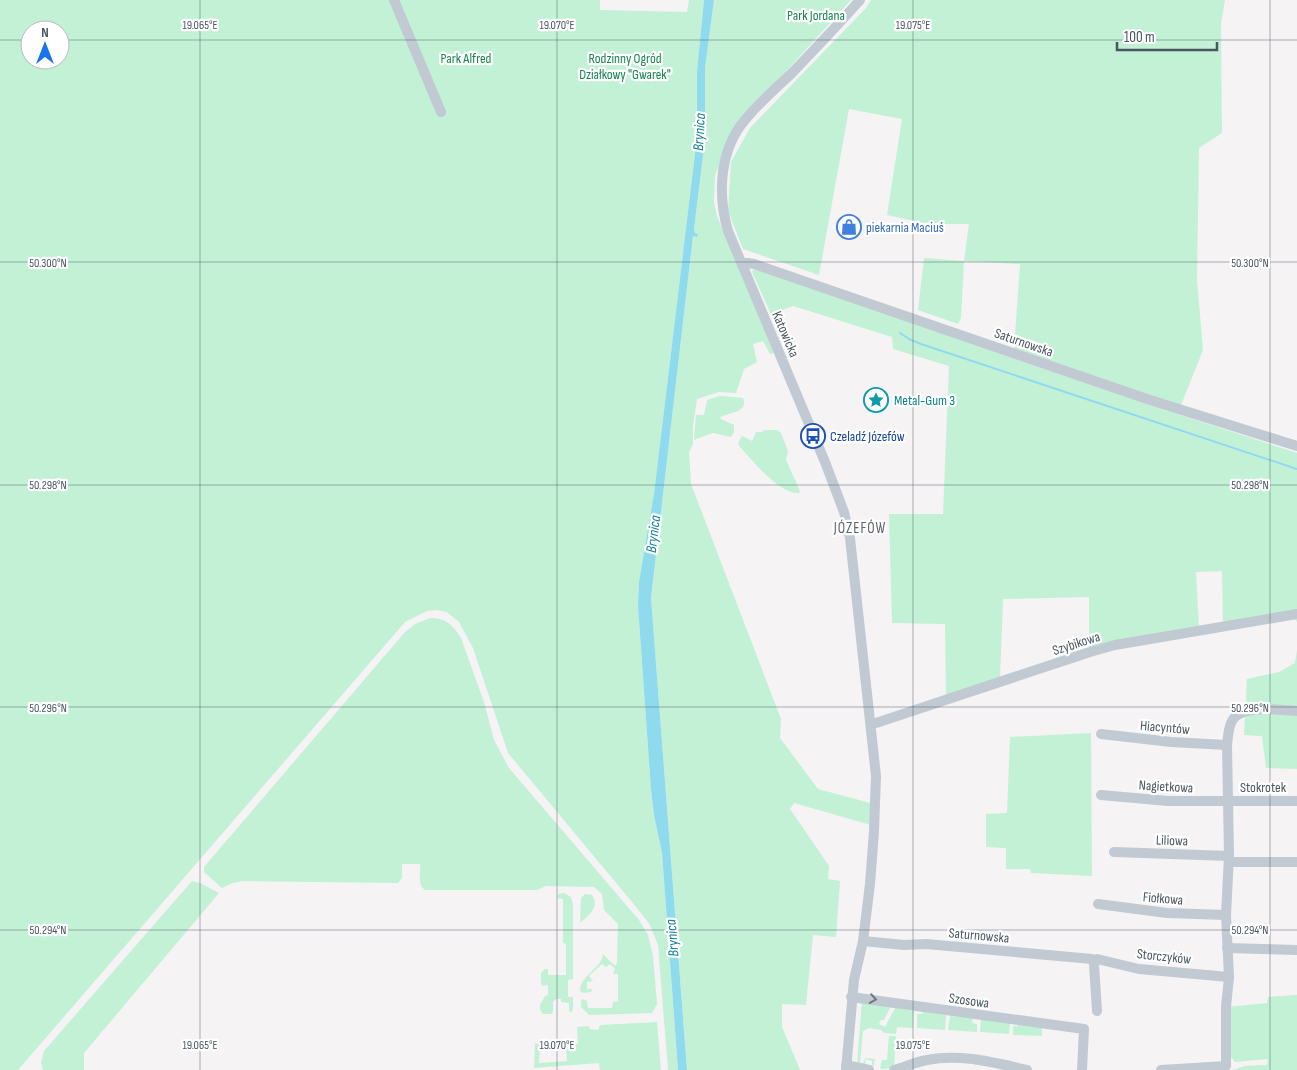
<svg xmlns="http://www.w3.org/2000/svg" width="1297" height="1070" viewBox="0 0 1297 1070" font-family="'Sofia Sans Condensed',sans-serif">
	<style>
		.green { fill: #c3f1d5; fill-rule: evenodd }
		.water { fill: #90daee }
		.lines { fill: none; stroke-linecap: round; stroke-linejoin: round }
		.stream { stroke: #90daee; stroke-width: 2 }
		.minor { stroke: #c1cad2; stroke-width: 10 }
		.oneway { stroke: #6e7983 }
		.ticks { fill: none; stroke: #4a5661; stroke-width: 1; stroke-opacity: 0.45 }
		.labels { text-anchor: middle; stroke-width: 4.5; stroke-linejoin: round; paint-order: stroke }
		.park-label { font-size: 14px; fill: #17864f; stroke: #fff }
		.shop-label { font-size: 14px; fill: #366cbe; stroke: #fff; text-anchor: start }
		.street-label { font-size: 14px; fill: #4a5661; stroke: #fff }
		.culture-label { font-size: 14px; fill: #0d838f; stroke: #fff; text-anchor: start }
		.transit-label { font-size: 14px; fill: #164399; stroke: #fff; text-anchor: start }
		.water-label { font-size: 15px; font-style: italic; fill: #0c7c9b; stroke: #fff }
		.neighbourhood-label { font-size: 15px; letter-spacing: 1px; fill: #5f6368; stroke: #fff }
		.ticks-label { font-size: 12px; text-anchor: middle; fill: #4a5661; stroke: #fff; stroke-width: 4.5; stroke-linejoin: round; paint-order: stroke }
	</style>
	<rect width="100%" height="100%" fill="#f5f3f3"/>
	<g class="green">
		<path d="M0 0H600V10L687 12 689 0H704L697 71V137L654 495 639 582 638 606 651 790 654 815 662 853 678 1070H668L658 945 650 925 637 908 508 753 473 648 459 622 447 612 437 610 427 611 405 622 18 1070H0ZM30 30H60V60H30Z"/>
		<path d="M714 0H851L738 124 715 175 714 202 717 216 774 353 770 354 763 341 753 344 757 362 744 369 736 393 719 392 697 399 693 426V444L689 452 691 484 781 719 780 738 818 789 870 803 871 825 794 803 790 809 829 866 828 879 840 881 836 937 813 935 806 1005 782 1004V1027L800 1070H687L651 598 693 236 697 237 698 234 695 233 694 229 705 139V68Z"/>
		<path d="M871 0H1225L1221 24 1222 133 1199 148 1197 280 1203 350 1181 405 1141 402 1297 453V622L1291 613 1223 624 1222 571 1196 572 1199 628 1089 648V597L1003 599 1000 678 946 695 945 624 892 623 889 514H943L949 366 893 349 892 337 793 306 771 314 752 272 753 270H756L1014 349 1020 264 964 261 961 318 958 324 918 310 924 258 964 261 969 224H928L887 215 902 119 849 109 819 275 743 249 728 211 731 162 750 128 866 8Z"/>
		<path d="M720 396 743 398C749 413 728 412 719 418L734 425V432L731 437 713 433 694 440 696 415H704L707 400Z"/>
		<path d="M764 430H777L781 433 788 451 786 460 800 491 799 493C779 494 753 461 740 447L738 443 742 436 752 441 756 432H762Z"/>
		<path d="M430 618C445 617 454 626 461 638L484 702 494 740 509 768 639 920 648 935 653 956 657 1004 652 1013 589 1015 581 1007V1001L583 999 587 1001 588 1008H612L613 1002 618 1001V974H613L615 969 610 964 606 967 602 964 589 976 593 981 587 982V989H592L591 992 583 993 580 991C580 975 601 970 603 954L615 966 617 963 618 924 604 910 602 894 594 887 546 886 537 890H425C417 885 421 873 420 864H402V878L398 883 243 881 233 883 222 888 204 872V867L405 632 415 624Z"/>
		<path d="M1297 650V769L1266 768 1262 736 1244 735 1247 679 1279 672 1295 663Z"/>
		<path d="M1091 733 1092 876 1031 873 1030 869H1006V848L986 847V814L1007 813 1010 737Z"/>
		<path d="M192 881 200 883 219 893 84 1053V1070H43L41 1062 44 1051Z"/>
		<path d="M564 893 571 897 573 904V979L568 980V997H573V1009L571 1013 569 1011V1003L561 1002V999H556L553 1002V1012L551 1014H543C536 1006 542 1003 545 996L548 995V985L543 986 541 984V973L545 969H548V975H566V944L563 943V899L557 898 558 894Z"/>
		<path d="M585 894 592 895C600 907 589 915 580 923L581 898Z"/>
		<path d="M1297 995V1070H1232L1245 1066 1267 1065 1268 1059 1235 1062 1227 1052V1007L1267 1003 1268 997Z"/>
		<path d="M862 999 891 1006 884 1020H881L879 1024 885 1027 895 1008 902 1007V1009L914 1011 913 1028 897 1027 896 1034 884 1033 881 1030 869 1028 863 1031 860 1063H863L866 1058 875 1059 873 1068 869 1065H872V1061L866 1059 865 1065H857Z"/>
		<path d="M923 1012 946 1015 945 1030 917 1028V1014H922Z"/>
		<path d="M950 1016 973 1018 972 1023 977 1024V1032L948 1030Z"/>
		<path d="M981 1019 1010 1023 1009 1034 980 1032Z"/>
		<path d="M657 1022 661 1070H600L599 1063 534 1068 535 1043 540 1044 539 1063 567 1061 566 1045 578 1044 577 1027 589 1026 590 1029 598 1030 600 1025Z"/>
		<path d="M1018 1025 1042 1028V1036L1013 1035V1026H1018Z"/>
		<path d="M889 1036H896L894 1068 881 1069 880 1068 882 1060H887Z"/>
	</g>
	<path class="water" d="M704 0H714L705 68V139L694 229 695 233 698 234 697 237 693 236 651 598 687 1070H678L662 853 654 815 651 790 638 606 639 582 654 494 697 137V71Z"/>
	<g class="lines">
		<path class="stream" d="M900 333 909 339 921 344 1297 469"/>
		<g class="minor">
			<path d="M394 0 441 112"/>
			<path d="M742 265 747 263 754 264 1147 399 1297 446"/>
			<path d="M871 723H876L1090 652 1115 645 1297 614"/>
			<path d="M1101 734 1171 742 1227 745"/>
			<path d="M1101 795 1168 801H1297"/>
			<path d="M1114 852 1229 856"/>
			<path d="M1229 862H1297"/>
			<path d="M1098 904 1167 913 1226 915"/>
			<path d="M863 941 904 945 926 944 1092 959 1094 964 1097 1011"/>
			<path d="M1227 948 1297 950"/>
			<path d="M1097 959 1139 969 1229 977"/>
			<path d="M851 997 1084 1029 1082 1070"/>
			<path d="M846 1065 869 1070"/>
			<path d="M846 1070 854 980 863 941 870 884 874 831 876 776 850 538 844 512 825 462 728 231C718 197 719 155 741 125 755 106 775 89 792 73 815 49 838 25 860 0"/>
			<path d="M894 1070C905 1067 916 1062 927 1060 960 1053 996 1063 1027 1070"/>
			<path d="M1161 1070 1226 1066V1007L1229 977 1226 915 1229 856 1227 745C1228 738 1228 728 1232 721 1241 704 1281 710 1297 711"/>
		</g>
	</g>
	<defs><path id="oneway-chevron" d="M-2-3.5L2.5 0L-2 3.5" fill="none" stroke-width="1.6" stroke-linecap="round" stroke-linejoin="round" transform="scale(1.25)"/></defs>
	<use class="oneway" href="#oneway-chevron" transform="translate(873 999) rotate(8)"/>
	<path class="ticks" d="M200 0V1070M557 0V1070M913 0V1070M1270 0V1070M0 40H30M60 40H1297M0 262H1297M0 485H1297M0 707H1297M0 930H1297"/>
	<defs>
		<symbol id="shop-ring" viewBox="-11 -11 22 22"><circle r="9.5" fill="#fff" stroke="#3f7fe0" stroke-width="1.5"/><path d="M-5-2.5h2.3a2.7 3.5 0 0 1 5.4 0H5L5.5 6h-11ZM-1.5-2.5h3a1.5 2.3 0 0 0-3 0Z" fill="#3f7fe0"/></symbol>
		<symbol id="sight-ring" viewBox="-11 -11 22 22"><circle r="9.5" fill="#fff" stroke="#0f9aa8" stroke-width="1.5"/><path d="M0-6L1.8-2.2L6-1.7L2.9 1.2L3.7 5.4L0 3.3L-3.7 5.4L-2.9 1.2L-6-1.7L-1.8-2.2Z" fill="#0f9aa8"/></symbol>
		<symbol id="bus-ring" viewBox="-11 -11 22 22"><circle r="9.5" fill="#fff" stroke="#1a4fb4" stroke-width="1.5"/><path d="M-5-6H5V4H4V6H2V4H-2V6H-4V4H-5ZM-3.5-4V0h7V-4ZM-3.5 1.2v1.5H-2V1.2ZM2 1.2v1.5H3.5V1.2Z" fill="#1a4fb4"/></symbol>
	</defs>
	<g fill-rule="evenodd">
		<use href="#shop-ring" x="835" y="213" width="28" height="28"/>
		<use href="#sight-ring" x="862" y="386" width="28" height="28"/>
		<use href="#bus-ring" x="799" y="422" width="28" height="28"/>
	</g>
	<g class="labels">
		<g class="park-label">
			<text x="816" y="20">Park Jordana</text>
			<text x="466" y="63">Park Alfred</text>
			<text x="625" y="63">Rodzinny Ogród<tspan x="625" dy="16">Działkowy "Gwarek"</tspan></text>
		</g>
		<g class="shop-label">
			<text x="866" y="232">piekarnia Maciuś</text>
		</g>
		<g class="street-label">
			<text transform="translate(786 334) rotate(67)" y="5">Katowicka</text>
			<text transform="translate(1024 342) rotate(19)" y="5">Saturnowska</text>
			<text transform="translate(1076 643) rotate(-18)" y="5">Szybikowa</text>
			<text transform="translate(1165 727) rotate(5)" y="5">Hiacyntów</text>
			<text transform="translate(1166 786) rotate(3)" y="5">Nagietkowa</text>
			<text x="1263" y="792">Stokrotek</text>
			<text transform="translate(1172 840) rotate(2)" y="5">Liliowa</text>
			<text transform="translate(1163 898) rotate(5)" y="5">Fiołkowa</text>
			<text transform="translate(979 935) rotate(5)" y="5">Saturnowska</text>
			<text transform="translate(1164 956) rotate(6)" y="5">Storczyków</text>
			<text transform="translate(969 1000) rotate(8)" y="5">Szosowa</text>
		</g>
		<g class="culture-label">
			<text x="894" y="405">Metal-Gum 3</text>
		</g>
		<g class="transit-label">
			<text x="830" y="441">Czeladź Józefów</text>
		</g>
		<g class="water-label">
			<text transform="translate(699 132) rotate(-87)" y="5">Brynica</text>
			<text transform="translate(653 534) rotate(-83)" y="5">Brynica</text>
			<text transform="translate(672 938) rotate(-95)" y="5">Brynica</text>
		</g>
		<g class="neighbourhood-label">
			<text x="860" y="533">JÓZEFÓW</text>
		</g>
	</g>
	<g class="ticks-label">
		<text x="200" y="29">19.065°E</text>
		<text x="557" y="29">19.070°E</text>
		<text x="913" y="29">19.075°E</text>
		<text x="48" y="267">50.300°N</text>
		<text x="1250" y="267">50.300°N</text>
		<text x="48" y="489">50.298°N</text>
		<text x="1250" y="489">50.298°N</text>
		<text x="48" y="712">50.296°N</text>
		<text x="1250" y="712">50.296°N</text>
		<text x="48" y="934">50.294°N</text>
		<text x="1250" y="934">50.294°N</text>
		<text x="200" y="1049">19.065°E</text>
		<text x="557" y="1049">19.070°E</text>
		<text x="913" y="1049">19.075°E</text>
	</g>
	<g transform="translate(45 45)"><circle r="24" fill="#ffffff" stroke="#b7bbc0"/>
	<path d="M0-4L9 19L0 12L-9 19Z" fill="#1a73e8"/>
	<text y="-8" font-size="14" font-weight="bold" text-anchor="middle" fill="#4a5661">N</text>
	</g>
	<path d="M1117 42v8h100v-8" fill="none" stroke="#4a5661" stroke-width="2.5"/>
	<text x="1124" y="42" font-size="15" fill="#4a5661" stroke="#ffffff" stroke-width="4" paint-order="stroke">100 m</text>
</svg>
